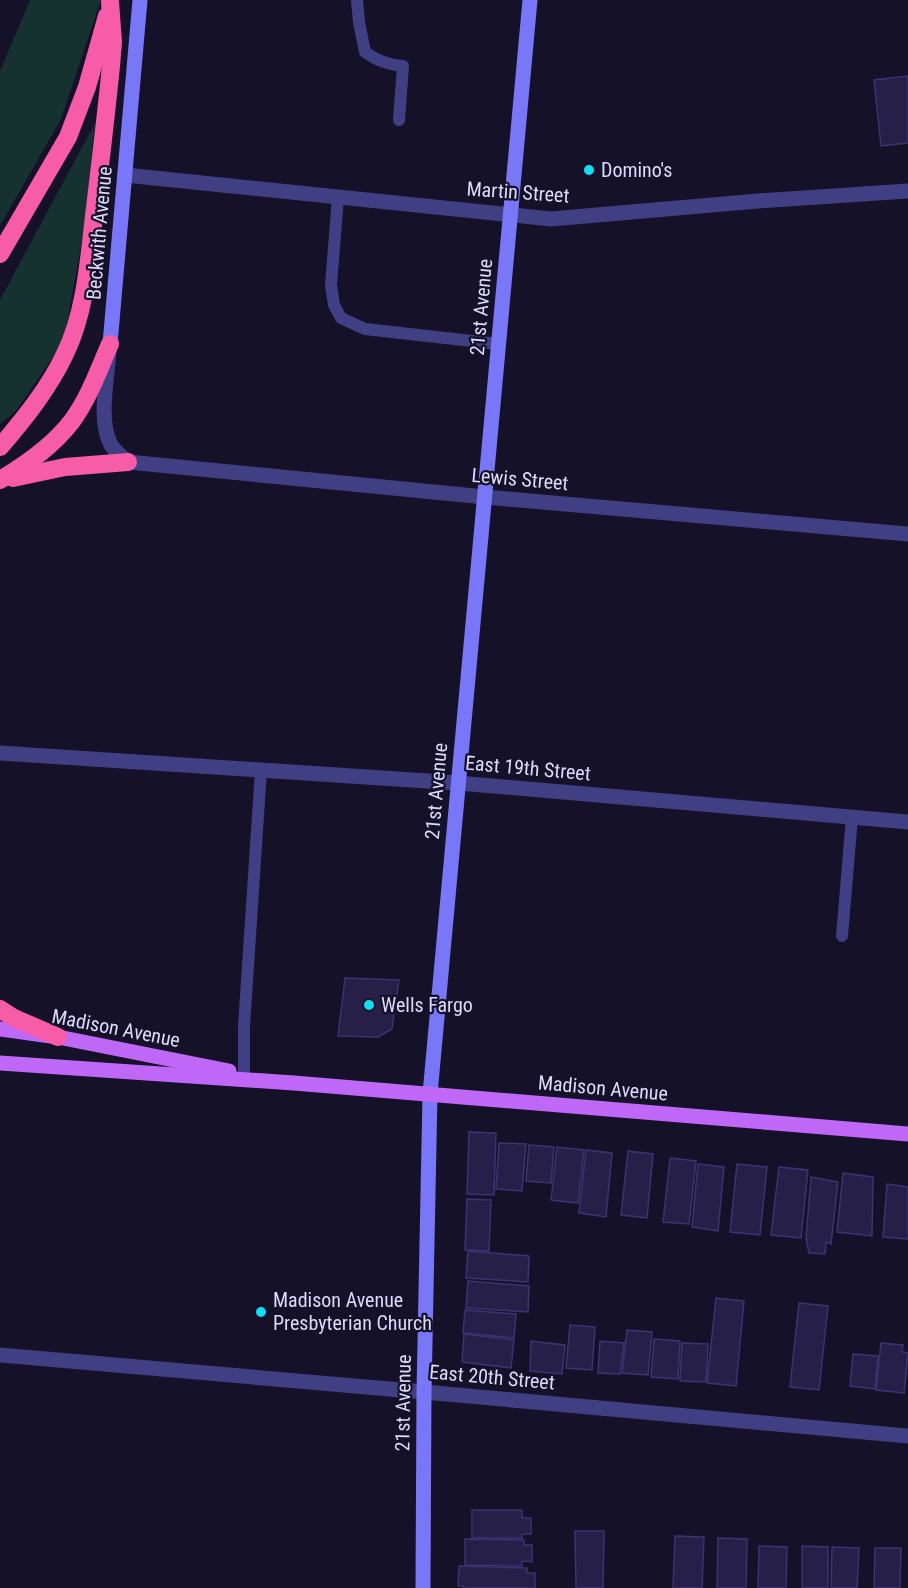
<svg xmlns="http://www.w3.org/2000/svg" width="908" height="1588" viewBox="0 0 908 1588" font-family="'Roboto Condensed',sans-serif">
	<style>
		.green { fill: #153130 }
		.building { fill: #261f48; stroke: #3e3272; stroke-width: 1.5 }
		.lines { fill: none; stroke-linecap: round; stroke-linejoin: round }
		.lane { stroke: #413f84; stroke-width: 12 }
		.street { stroke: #413f84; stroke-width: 15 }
		.secondary { stroke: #7877f7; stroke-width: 15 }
		.primary { stroke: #bf68f7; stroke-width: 15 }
		.highway { stroke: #f65ca8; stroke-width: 18 }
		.poi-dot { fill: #11def2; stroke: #151128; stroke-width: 2 }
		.labels { text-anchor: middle; stroke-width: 4.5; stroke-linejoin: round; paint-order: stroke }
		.poi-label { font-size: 20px; fill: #dedafd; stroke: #151128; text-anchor: start }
		.street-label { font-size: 20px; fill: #dedafd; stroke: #151128 }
	</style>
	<rect width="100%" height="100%" fill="#151128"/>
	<g class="green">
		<path d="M30 0H101L61 119 0 226V71Z"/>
		<path d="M95 123 84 229 64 341 16 411 0 424V300Z"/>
	</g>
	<g class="building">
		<path d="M908 76V143L881 146 874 80Z"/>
		<path d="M345 978 399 980 392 1029 378 1037 338 1036Z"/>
		<path d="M469 1132 496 1133 494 1195 467 1194Z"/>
		<path d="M499 1143 526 1144 522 1191 496 1189Z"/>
		<path d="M529 1145 554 1147 551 1183 526 1181Z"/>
		<path d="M557 1147 584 1150 578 1203 551 1200Z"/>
		<path d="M586 1150 612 1153 606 1217 579 1213Z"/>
		<path d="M628 1151 653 1154 647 1218 621 1215Z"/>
		<path d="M670 1158 696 1161 689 1224 663 1222Z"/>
		<path d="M698 1164 724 1167 718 1231 692 1227Z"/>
		<path d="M737 1164 767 1167 760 1235 730 1232Z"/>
		<path d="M779 1167 808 1170 801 1238 771 1235Z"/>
		<path d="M843 1173 873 1177 872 1236 837 1232Z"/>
		<path d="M811 1177 838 1182 831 1244 826 1242 825 1254 809 1253 806 1238Z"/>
		<path d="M887 1184 908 1187V1239L883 1237Z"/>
		<path d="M467 1199 491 1200 489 1251 465 1250Z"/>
		<path d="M468 1251 529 1256 528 1282 466 1278Z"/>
		<path d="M468 1281 529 1286 528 1312 466 1308Z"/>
		<path d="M716 1298 744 1301 736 1386 707 1383Z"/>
		<path d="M799 1303 828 1306 819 1390 790 1387Z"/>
		<path d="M465 1310 516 1314 514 1338 463 1333Z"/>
		<path d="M570 1325 595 1327 592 1370 566 1368Z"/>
		<path d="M627 1330 652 1332 648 1375 622 1373Z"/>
		<path d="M464 1334 514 1340 511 1368 462 1362Z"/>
		<path d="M654 1339 680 1341 678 1379 651 1377Z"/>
		<path d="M531 1341 565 1345 562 1374 530 1371Z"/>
		<path d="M600 1341 624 1343 620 1374 598 1373Z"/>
		<path d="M682 1343 708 1344 706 1382 680 1381Z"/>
		<path d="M881 1343 903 1345 902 1352 908 1353 904 1393 876 1390Z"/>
		<path d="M853 1354 878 1356 875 1389 850 1386Z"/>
		<path d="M472 1510H522V1518H531V1534H522V1538H472Z"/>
		<path d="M575 1531H604L603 1588H576Z"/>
		<path d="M675 1536 704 1537 702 1588H673Z"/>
		<path d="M718 1538 747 1539 746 1588H717Z"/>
		<path d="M465 1539 524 1540V1545H532V1562L522 1561V1566L465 1565Z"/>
		<path d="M759 1546 787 1547 786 1588H758Z"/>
		<path d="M802 1546 828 1547V1588H802Z"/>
		<path d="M832 1547 859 1548 857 1588H831Z"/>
		<path d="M875 1548H901L900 1588H874Z"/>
		<path d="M459 1566 527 1568V1573H535V1588H464L463 1586H458Z"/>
	</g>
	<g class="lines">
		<g class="lane">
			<path d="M357 0 359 22 365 52C377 61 388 65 403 66L399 120"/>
			<path d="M338 197 331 285 334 305 341 318 365 329 499 344"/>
			<path d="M842 936 852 817"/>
			<path d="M244 1073V1026L261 770"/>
		</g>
		<g class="street">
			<path d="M125 175 551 219 758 201 908 191"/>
			<path d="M109 353C107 379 98 422 111 445 115 451 122 457 128 462L485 497 908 534"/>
			<path d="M0 753 458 783 908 822"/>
			<path d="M0 1355 424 1392 908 1436"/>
		</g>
		<g class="secondary">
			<path d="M110 344 140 0"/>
			<path d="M423 1588 424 1392 430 1094 530 0"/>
		</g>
		<g class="primary">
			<path d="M0 1029 58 1037 229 1071"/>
			<path d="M0 1063 294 1083 908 1134"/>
		</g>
		<g class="highway">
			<path d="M0 254 68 137 87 87 107 16"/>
			<path d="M0 447C25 418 49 388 65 354 85 314 89 260 94 216 100 166 106 116 111 66L113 42 110 2"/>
			<path d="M13 478 65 467 128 462"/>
			<path d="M0 480C27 464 53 446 72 421 89 398 99 369 110 344"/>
			<path d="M0 1009 14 1018 58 1037"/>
		</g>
	</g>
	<g class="poi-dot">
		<circle cx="589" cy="170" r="6"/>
		<circle cx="369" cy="1005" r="6"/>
		<circle cx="261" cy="1312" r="6"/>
	</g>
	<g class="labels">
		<g class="poi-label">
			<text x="601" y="177">Domino's</text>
			<text x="381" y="1012">Wells Fargo</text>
			<text x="273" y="1307">Madison Avenue<tspan x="273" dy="23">Presbyterian Church</tspan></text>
		</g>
		<g class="street-label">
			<text transform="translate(518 192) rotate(4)" y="7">Martin Street</text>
			<text transform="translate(99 233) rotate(-85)" y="7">Beckwith Avenue</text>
			<text transform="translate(481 307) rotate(-85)" y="7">21st Avenue</text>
			<text transform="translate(520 479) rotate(5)" y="7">Lewis Street</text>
			<text transform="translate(528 768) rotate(5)" y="7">East 19th Street</text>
			<text transform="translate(436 791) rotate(-85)" y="7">21st Avenue</text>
			<text transform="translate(116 1028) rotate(11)" y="7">Madison Avenue</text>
			<text transform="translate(603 1088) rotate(5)" y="7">Madison Avenue</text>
			<text transform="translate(492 1377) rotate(5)" y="7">East 20th Street</text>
			<text transform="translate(403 1403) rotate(-89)" y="7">21st Avenue</text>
		</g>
	</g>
</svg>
